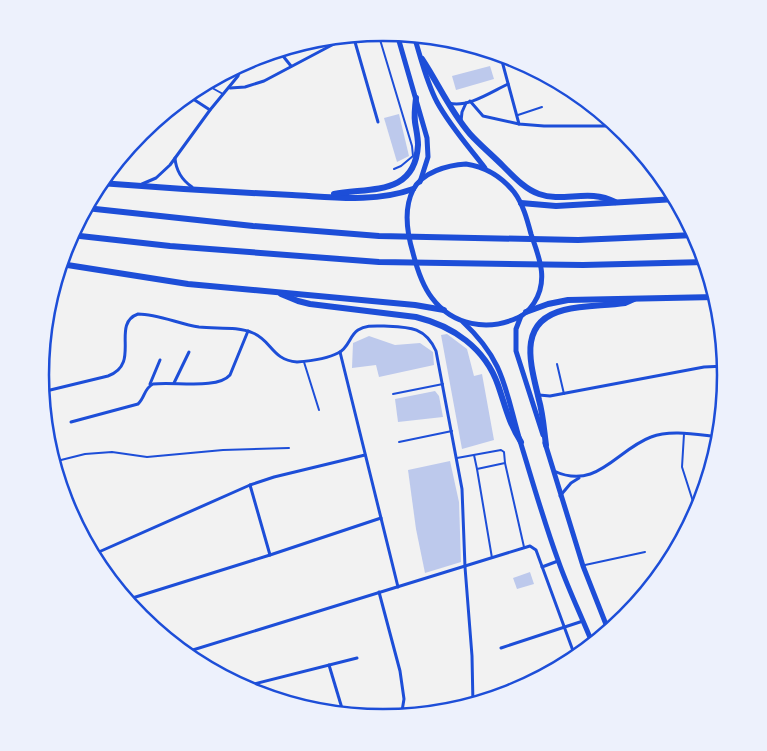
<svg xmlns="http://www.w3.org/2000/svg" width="767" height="751" viewBox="0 0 767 751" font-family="Helvetica,sans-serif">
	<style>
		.building { fill: #bdc9ec }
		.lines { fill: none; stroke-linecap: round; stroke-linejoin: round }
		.service { stroke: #1d4ed8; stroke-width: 2 }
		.minor { stroke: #1d4ed8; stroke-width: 3 }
		.primary { stroke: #1d4ed8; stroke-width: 5 }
		.motorway { stroke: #1d4ed8; stroke-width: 6 }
		.rim { fill: none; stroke: #1d4ed8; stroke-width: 2.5 }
	</style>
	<rect width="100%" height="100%" fill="#f2f2f2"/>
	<g class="building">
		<path d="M490 66 494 79 456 90 452 76Z"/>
		<path d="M399 114 409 156 397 162 384 118Z"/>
		<path d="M447 334 467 349 474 376 482 374 494 440 462 449 441 335Z"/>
		<path d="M369 336 395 345 420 343 433 352 434 365 379 377 376 365 352 368 353 343Z"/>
		<path d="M435 391 439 396 443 417 398 422 395 399Z"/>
		<path d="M450 461 459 502 461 562 425 573 416 529 408 470Z"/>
		<path d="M530 572 534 584 517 589 513 578Z"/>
	</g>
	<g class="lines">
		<g class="service">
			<path d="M378 33 412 146 413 156 401 166 394 169"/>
			<path d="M205 84 223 94"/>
			<path d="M518 115 542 107"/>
			<path d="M304 362 319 410"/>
			<path d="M557 364 564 394"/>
			<path d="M393 394 443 384"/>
			<path d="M684 434 682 467 697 514"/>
			<path d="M399 442 452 431"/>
			<path d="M474 455 477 469"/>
			<path d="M52 458 61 460 85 454 112 452 147 457 223 450 289 448"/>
			<path d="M457 458 501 450 504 452 505 463"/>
			<path d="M492 558 477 469 505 463 524 547"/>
			<path d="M585 565 645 552"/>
			<path d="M447 712V705"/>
		</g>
		<g class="minor">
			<path d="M353 35 378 122"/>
			<path d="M279 51 291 66"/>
			<path d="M502 61 519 124"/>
			<path d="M230 88 245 87 264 81 349 36"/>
			<path d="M187 95 210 110"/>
			<path d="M470 101 483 116 519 124 544 126H618"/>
			<path d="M449 103C468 108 491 92 508 84"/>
			<path d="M461 121 462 112 466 103"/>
			<path d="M175 158C176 171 182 180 192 187"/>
			<path d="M142 184 156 178 170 165 210 110 238 76 242 64"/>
			<path d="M340 352 398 587"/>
			<path d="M174 383 189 352"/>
			<path d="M150 384 160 360"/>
			<path d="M42 392 108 376C142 364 110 324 138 314 158 314 179 324 199 327 216 329 237 326 253 333 272 341 272 360 297 362 309 361 327 359 338 353 349 348 349 336 358 330 366 325 375 326 384 326 408 327 425 326 436 351L462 489 465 567 472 656 473 705"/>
			<path d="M539 395 550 396 704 367 726 366"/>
			<path d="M71 422 138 404C145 398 144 388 153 384 173 381 217 390 230 375L248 331"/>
			<path d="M554 471C597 491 616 450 651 437 671 429 699 435 720 437"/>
			<path d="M250 485 270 555"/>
			<path d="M560 496 571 483 579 478"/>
			<path d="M92 555 250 485 274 477 365 455"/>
			<path d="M542 567 558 561"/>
			<path d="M379 592 400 671 404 699 401 717"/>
			<path d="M126 600 270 555 381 518"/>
			<path d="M501 648 583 621"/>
			<path d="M183 653 530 546 536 550 576 659"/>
			<path d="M329 665 344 715"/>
			<path d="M255 684 258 694"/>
			<path d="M242 687 357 658"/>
			<path d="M381 718 474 701 524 687"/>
		</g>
		<g class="primary">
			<path d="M397 34 427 138 428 157 420 182"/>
			<path d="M414 36C421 58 426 81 437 102 450 126 469 147 485 168"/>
			<path d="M466 164C486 167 501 176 514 192 523 204 527 219 531 234 539 257 549 280 534 303 530 309 525 315 517 318 488 331 453 326 432 298 422 285 417 269 413 253 407 233 403 210 413 190 422 172 448 165 466 164Z"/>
			<path d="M521 316 516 329V351L543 435"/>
			<path d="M463 322C506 362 505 391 521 444 533 483 544 522 558 560 568 589 582 617 593 645"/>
			<path d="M545 443 583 566 609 632"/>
		</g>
		<g class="motorway">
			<path d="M422 59C438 83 450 111 470 134 480 145 492 155 503 166 514 177 525 189 539 194 563 203 589 188 615 202"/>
			<path d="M100 183C164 188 228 192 292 195 332 197 374 203 413 189"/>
			<path d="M334 194C369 187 415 197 418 145 418 137 416 129 415 122 414 114 415 106 416 98"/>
			<path d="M521 203 556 206 676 199"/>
			<path d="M86 208 253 226 379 236 578 240 695 235"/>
			<path d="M71 235 170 246 379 262 583 265 706 262"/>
			<path d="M61 264 188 284 415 305 444 310"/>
			<path d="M281 294 298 301 310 304 416 317C453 326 485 348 498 385 506 408 508 421 521 442"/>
			<path d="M526 312 548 304 568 300 716 297"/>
			<path d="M546 445C544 430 543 414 539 400 531 365 516 322 564 310 584 305 605 306 625 303L634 299"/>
		</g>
	</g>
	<path d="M0 0H767V751H0ZM49 375a334 334 0 1 1 668 0a334 334 0 1 1-668 0Z" fill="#edf1fc" fill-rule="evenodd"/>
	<path class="rim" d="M49 375a334 334 0 1 1 668 0a334 334 0 1 1-668 0Z"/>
</svg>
